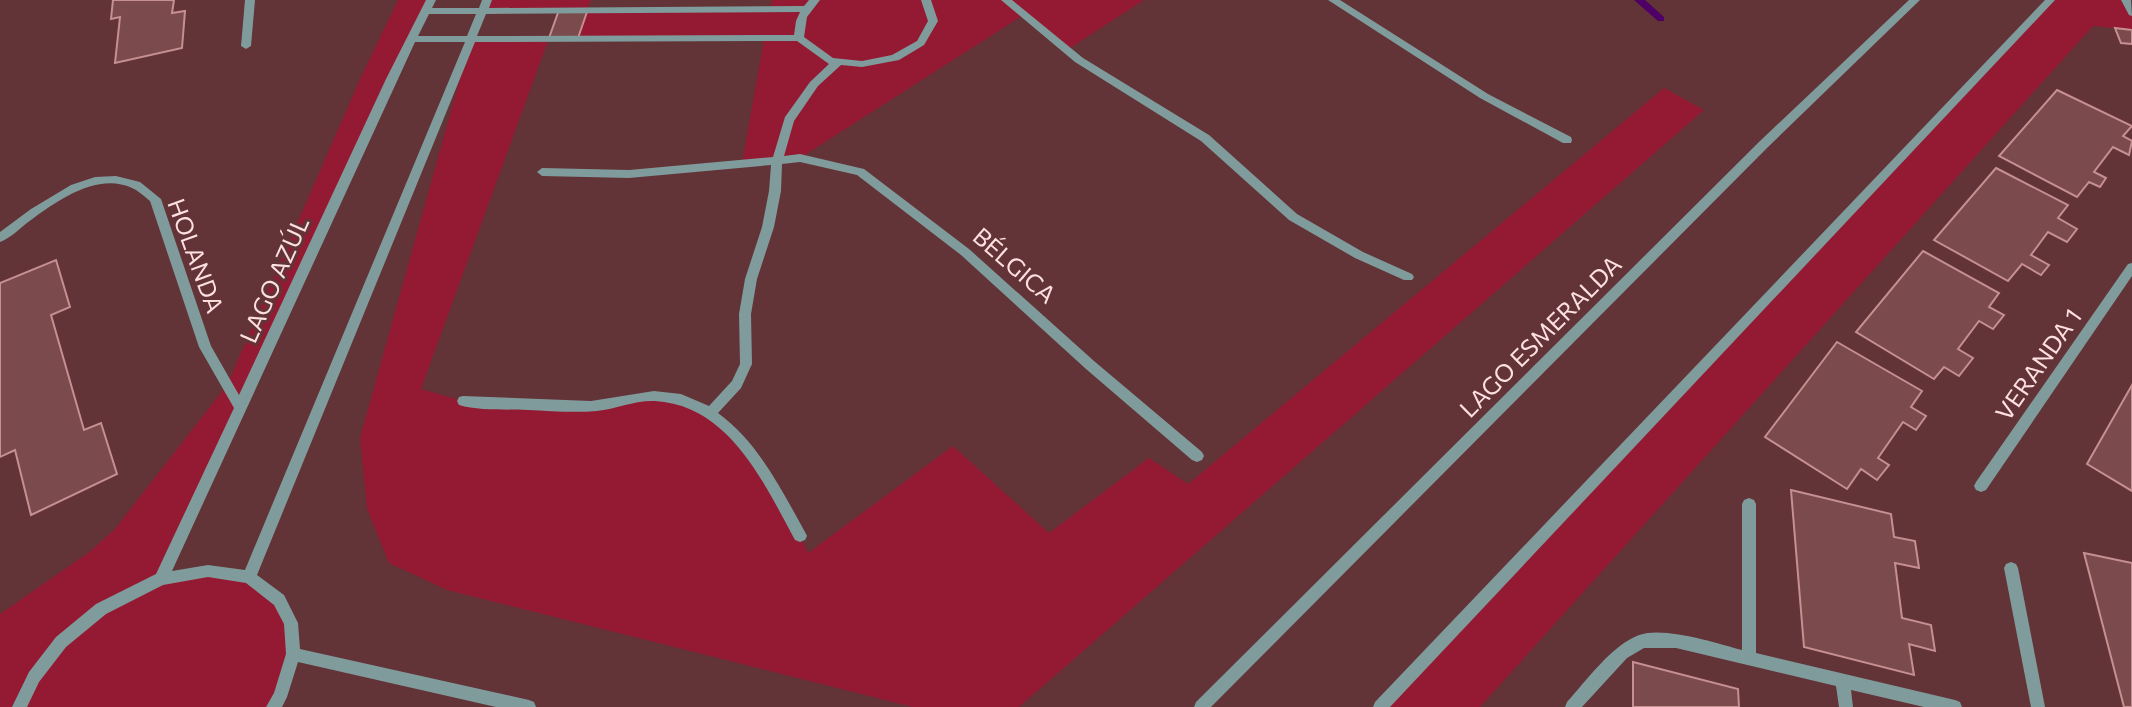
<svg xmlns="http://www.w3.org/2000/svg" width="2132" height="707" viewBox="0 0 2132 707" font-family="Commissioner,sans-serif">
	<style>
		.green { fill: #941a33 }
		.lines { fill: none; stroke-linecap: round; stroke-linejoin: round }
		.stream { fill: #4f0066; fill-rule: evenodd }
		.building { fill: #7a4a4c; stroke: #c68f92; stroke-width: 2 }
		.minor { fill: #809b9b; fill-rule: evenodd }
		.labels { text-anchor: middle; stroke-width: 6; stroke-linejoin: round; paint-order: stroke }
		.street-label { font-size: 24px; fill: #fee0e1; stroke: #623337 }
	</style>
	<rect width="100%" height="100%" fill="#623337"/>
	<g class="green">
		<path d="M398 0H431L161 578 208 571 249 577 279 600 293 654 273 707H0V614L88 553 114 530 227 385 360 79Z"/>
		<path d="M487 0H591L588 8H770L772 0H1144L1067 50 1025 14 800 158 742 164 764 39 578 38 588 10H482Z"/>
		<path d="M2050 0H2125L2132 14V30L2093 26 1480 707H1380Z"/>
		<path d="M549 38 421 389 463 401 543 406 653 395 685 399 738 438 800 536 808 553 953 446 1049 533 1149 458 1188 484 1664 88 1704 110 1019 707H913L447 590 389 563 367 509 360 438 471 39Z"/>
	</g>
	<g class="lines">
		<path class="stream" d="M1634 0H1645L1664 17V21H1658Z"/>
	</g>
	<g class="building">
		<path d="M113 0H174L172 13 185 11 182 48 115 63 120 17 111 19Z"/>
		<path d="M588 9 578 38H549L559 10Z"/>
		<path d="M2115 28 2132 30V44L2121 43Z"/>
		<path d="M2057 90 2132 126 2123 136 2132 141 2129 155 2113 147 2094 172 2106 178 2100 187 2089 182 2077 197 1999 156Z"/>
		<path d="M1996 168 2068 205 2058 218 2077 229 2067 242 2048 232 2031 255 2049 265 2041 275 2022 264 2008 281 1934 240Z"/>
		<path d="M1923 251 1999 293 1989 307 2004 315 1993 329 1979 321 1958 349 1973 358 1959 376 1944 367 1934 379 1856 332Z"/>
		<path d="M56 260 70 307 51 315 84 430 101 423 117 474 31 515 15 450 0 457V283Z"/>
		<path d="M1837 342 1922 391 1911 407 1926 416 1916 430 1903 422 1878 458 1889 465 1877 480 1861 469 1847 489 1765 437Z"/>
		<path d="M2132 385V491L2087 464Z"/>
		<path d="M1791 490 1891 514 1894 537 1915 541 1919 568 1895 563 1902 618 1931 625 1935 651 1909 644 1914 675 1804 647Z"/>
		<path d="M2084 553 2132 563V707H2124Z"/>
		<path d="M1633 662 1738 689 1739 707H1633Z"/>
	</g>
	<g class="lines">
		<g class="minor">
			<path d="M245 0H255L251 46 246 49 241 46Z"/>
			<path d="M426 0H436L432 8H479L482 0H492L489 8 804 6 809 0H820L807 17 804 37 833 58 862 61 892 55 917 41 928 21 921 0H931L938 21 924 45 899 60 862 67 841 65 818 86 794 121 784 156 800 154 864 169 969 249 1094 361 1202 452 1204 456 1202 460 1197 462 1192 460 1086 369 961 255 857 175 800 162 782 164 781 191 774 227 757 279 751 314 752 364 741 388 718 413C758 442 781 489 805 532L807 536 805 540 800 542 795 540C764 483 729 405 655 401 635 400 616 409 597 411 574 413 550 411 528 410 507 409 478 411 459 405L457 401 459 397 463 396 591 401 654 391 681 394 709 406 732 381 740 364 739 314 745 279 762 227 769 191 771 165 629 178 542 176 537 172 542 168 629 170 773 157 785 117 810 82 829 64 797 41 475 42 257 575 284 595 298 623 300 649 529 700 534 702 536 707H496L298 662 287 697 282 707H266L274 693 286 654 284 624 274 605 246 583 208 577 163 585 106 614 66 647 39 682 27 707H12L29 672 56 637 96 604 156 574 234 408 199 347 150 201C145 197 139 191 132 188 98 172 58 200 31 220 21 227 11 238 0 242V232L31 209 71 185 95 177 116 176 140 182 161 199 211 346 239 395 386 79ZM800 12 796 21 794 35 477 36 486 14ZM429 14H476L467 36H418ZM415 42H465L245 570 208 565 172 571Z"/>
			<path d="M1001 0H1012L1083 58 1209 135 1297 214 1363 252 1412 274 1414 277 1412 280H1404L1355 258 1289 220 1201 141 1075 62Z"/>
			<path d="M1328 0H1340L1488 94 1571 137 1572 140 1571 143H1563L1480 98Z"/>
			<path d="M1909 0H1920L1768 147 1211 707H1194L1196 702 1760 141Z"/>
			<path d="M2045 0H2055L1390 707H1373L1375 702Z"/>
			<path d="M2121 0H2131L2132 16 2129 15Z"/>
			<path d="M2132 263V276L1986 490 1981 492 1976 490 1974 486 1976 482 2128 264Z"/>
			<path d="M1749 498 1754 500 1756 504V653L1955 700 1960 702 1962 707H1924L1851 690 1853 707H1839L1836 686 1676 648H1644L1627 658 1582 707H1565L1567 702C1586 681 1612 645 1639 635 1664 626 1716 643 1742 650V504L1744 500Z"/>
			<path d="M2011 562 2016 564 2018 568 2045 707H2031L2004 568 2006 564Z"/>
		</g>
	</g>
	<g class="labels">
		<g class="street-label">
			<text transform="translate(195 256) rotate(70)" y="8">HOLANDA</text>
			<text transform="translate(1014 266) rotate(41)" y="8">BÉLGICA</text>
			<text transform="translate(275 280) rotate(-66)" y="8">LAGO AZÚL</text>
			<text transform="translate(1541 337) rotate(-45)" y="8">LAGO ESMERALDA</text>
			<text transform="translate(2039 365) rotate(-55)" y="8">VERANDA 1</text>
		</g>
	</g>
</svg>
